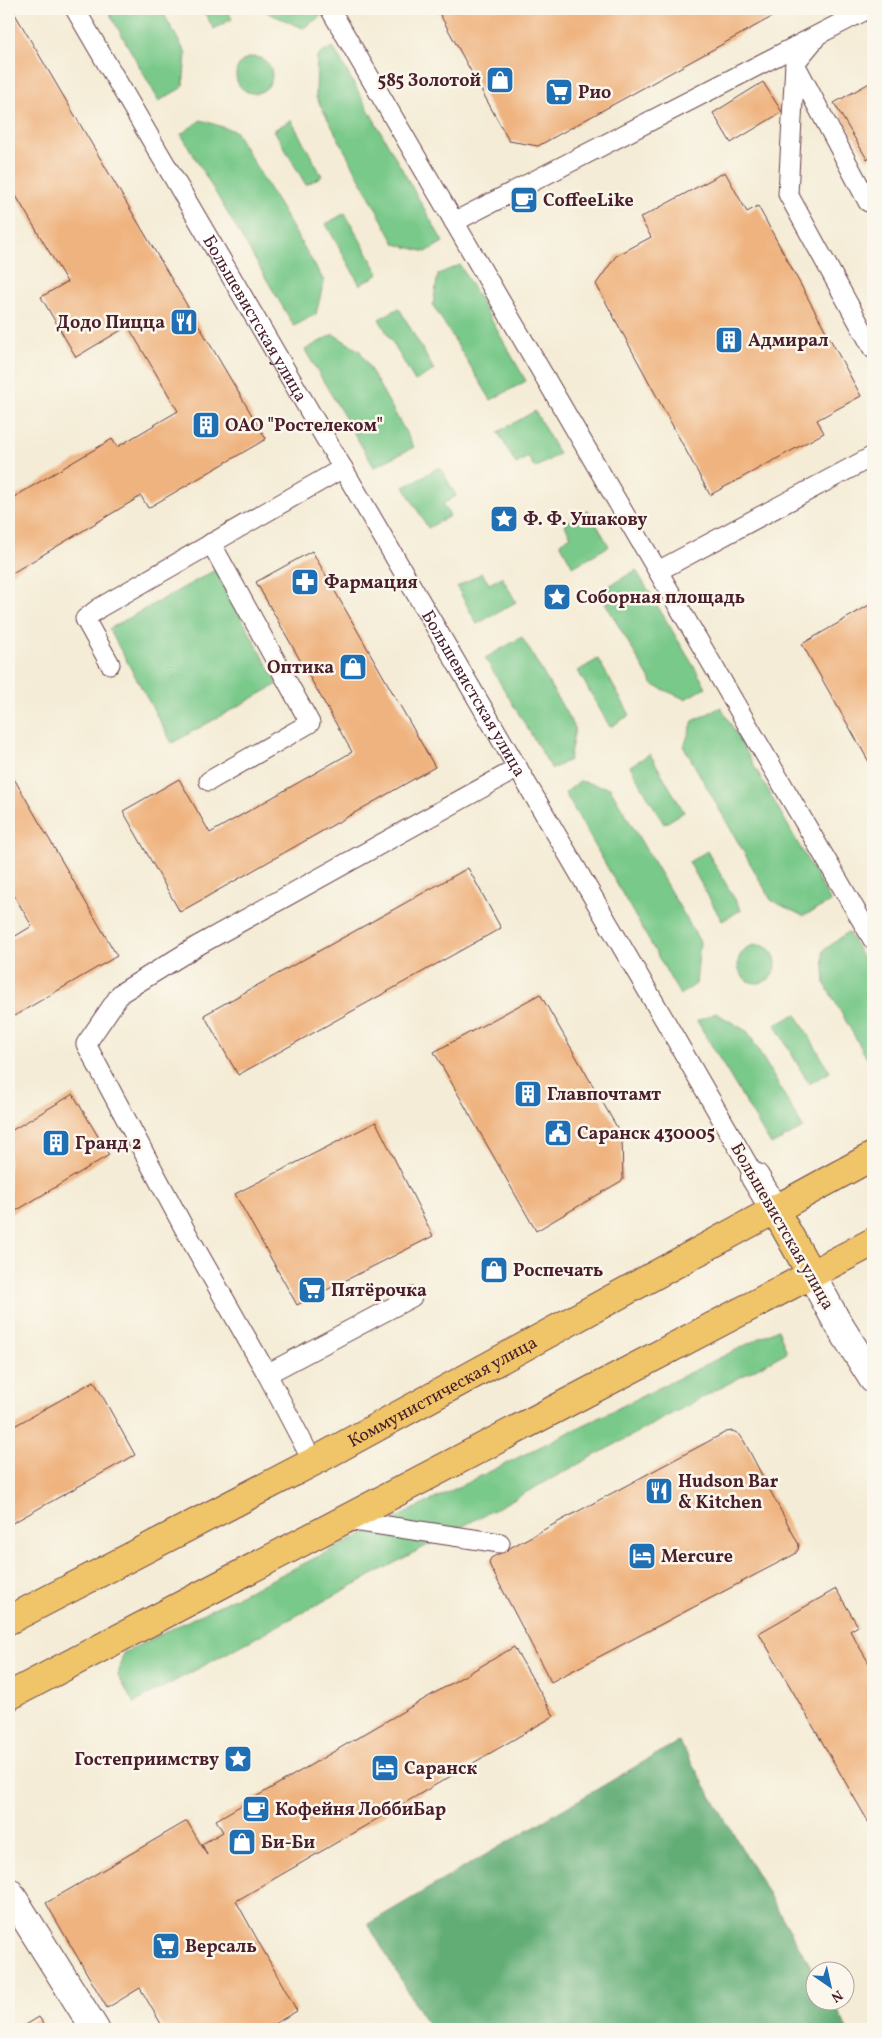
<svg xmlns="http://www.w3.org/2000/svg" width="882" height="2038" viewBox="0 0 882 2038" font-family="Vollkorn,serif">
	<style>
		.green { fill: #79c98a; stroke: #62745a }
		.forest { fill: #62ad76; stroke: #566650 }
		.building { fill: #efb37f }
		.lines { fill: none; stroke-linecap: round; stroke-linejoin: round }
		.service-casing { stroke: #643e45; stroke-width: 21 }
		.minor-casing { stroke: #643e45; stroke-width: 30 }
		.primary-casing { stroke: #643e45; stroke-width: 30 }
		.service { stroke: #fff; stroke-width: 19 }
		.minor { stroke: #fff; stroke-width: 28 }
		.primary { stroke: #f0c469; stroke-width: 28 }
		.labels { text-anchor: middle; stroke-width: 5; stroke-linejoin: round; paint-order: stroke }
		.poi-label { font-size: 18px; font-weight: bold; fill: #4a1f2b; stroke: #fbf7ec; text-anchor: start }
		.street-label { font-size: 18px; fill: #4a1f2b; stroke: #fbf7ec }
	</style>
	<rect width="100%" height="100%" fill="#fbf7ec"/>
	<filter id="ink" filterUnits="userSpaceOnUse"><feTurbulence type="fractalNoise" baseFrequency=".02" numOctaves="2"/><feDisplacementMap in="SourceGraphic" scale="10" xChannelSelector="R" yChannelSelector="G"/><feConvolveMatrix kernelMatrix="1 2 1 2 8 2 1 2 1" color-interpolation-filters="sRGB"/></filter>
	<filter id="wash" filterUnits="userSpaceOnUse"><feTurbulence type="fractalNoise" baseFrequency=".0096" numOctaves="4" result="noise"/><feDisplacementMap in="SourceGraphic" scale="20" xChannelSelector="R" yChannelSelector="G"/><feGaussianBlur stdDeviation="1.12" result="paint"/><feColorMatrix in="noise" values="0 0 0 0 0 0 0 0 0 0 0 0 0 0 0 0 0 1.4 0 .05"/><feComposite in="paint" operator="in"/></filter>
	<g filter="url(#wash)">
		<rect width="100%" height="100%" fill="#f4ecd6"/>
		<g class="green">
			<path d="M107 9H161L186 54 183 87 159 101Z"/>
			<path d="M202 9H227L232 19 214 29Z"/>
			<path d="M266 9H317L321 16 303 28 268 13Z"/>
			<path d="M333 47 443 242 426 252 395 244 316 97 317 56Z"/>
			<circle cx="254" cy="75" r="18"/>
			<path d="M201 120 235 131 324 281 316 314 294 326 181 134Z"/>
			<path d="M291 120 322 176 306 185 274 130Z"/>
			<path d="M345 213 379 274 360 285 326 224Z"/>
			<path d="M460 265 526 381 491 400 433 305 438 274Z"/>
			<path d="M399 308 434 370 415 381 379 319Z"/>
			<path d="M333 334 360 351 414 447 374 467 305 350Z"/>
			<path d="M535 411 559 454 535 468 528 457 516 464 498 432Z"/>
			<path d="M440 467 456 496 443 504 450 516 428 528 404 487Z"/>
			<path d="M588 510 609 546 573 567 560 543 571 536 564 524Z"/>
			<path d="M215 570 278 684 172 743 109 629Z"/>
			<path d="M636 570 706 687 685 699 653 685 599 592Z"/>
			<path d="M482 573 489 584 502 577 516 602 477 624 457 587Z"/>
			<path d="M522 637 575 728 569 760 552 769 485 658Z"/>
			<path d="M598 659 630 715 610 727 578 671Z"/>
			<path d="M721 707 831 902 803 916 771 900 684 747 693 721Z"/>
			<path d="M650 754 684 812 664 824 630 766Z"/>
			<path d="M580 781 610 788 700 942 696 984 680 995 565 793Z"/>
			<path d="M707 851 741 910 722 921 689 862Z"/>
			<path d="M848 932 873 976V1069L825 984 823 951Z"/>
			<circle cx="757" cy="964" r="19"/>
			<path d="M716 1013 748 1032 803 1128 771 1145 697 1021Z"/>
			<path d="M796 1014 830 1072 809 1084 775 1025Z"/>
			<path d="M778 1329 787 1352 134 1703 118 1676 123 1653Z"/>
		</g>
		<path class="forest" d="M679 1741 814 1972V2000L832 2001 848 2029H430L368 1924Z"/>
		<g id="blocks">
			<g class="building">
				<path d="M9 9H12L266 439 148 508 141 496 9 575V500L112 439 117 447 178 411 128 326 76 357 41 297 67 282 9 184Z"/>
				<path d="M437 9H777L779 13 538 146 509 141Z"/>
				<path d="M873 81V156L867 159 834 103Z"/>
				<path d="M763 82 782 112 731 143 713 113Z"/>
				<path d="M725 172 747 212 758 206 861 396 817 420 824 433 710 495 596 284 616 256 651 237 640 218Z"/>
				<path d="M312 551 435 767 180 912 123 811 179 779 210 833 352 752 256 582Z"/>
				<path d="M873 603V769L802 644Z"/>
				<path d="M9 770 117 956 9 1019V940L32 926 9 887Z"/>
				<path d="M468 868 501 928 238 1075 204 1015Z"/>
				<path d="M540 994 622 1136 623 1180 536 1231 434 1052Z"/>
				<path d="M73 1094 109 1155 9 1215V1132Z"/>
				<path d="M376 1122 433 1236 297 1305 235 1194Z"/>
				<path d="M94 1381 135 1455 9 1525V1429Z"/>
				<path d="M733 1431 740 1435 744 1441 799 1545 798 1550 795 1554 551 1682 490 1566 489 1562 491 1558 726 1432Z"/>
				<path d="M836 1589 858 1626 850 1631 873 1670V1830L759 1633Z"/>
				<path d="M514 1647 554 1716 236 1901 297 2011 265 2029H164L140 1988 107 2008 46 1903 187 1821 207 1855 202 1844 223 1832 216 1820Z"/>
				<path d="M39 2017 47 2029H19Z"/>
			</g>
		</g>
	</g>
	<g filter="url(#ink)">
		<use href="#blocks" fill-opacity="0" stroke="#643e45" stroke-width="1"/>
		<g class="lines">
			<defs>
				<g id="service">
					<path id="s1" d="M75 9 664 1019 755 1177"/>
					<path d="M330 9 873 940"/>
					<path d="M815 39 795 63 788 194 873 349"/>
					<path d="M795 64 868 202 873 198"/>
					<path d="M454 222 868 9"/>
					<path d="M658 571 873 456"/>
					<path d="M110 664 85 619 99 608 343 468"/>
					<path d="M209 781 310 723 211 543"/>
					<path d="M267 1374 412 1297"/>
					<path d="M313 1462 267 1374 184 1228 86 1044 121 993 197 946 518 768"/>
					<path d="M347 1520 500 1543"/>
				</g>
				<g id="minor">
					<path d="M755 1177 775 1210"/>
					<path d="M811 1274 836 1320 873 1379"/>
					<path d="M9 1892 95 2029"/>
				</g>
				<g id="primary">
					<path d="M775 1210 811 1274"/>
					<path id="s2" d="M9 1620 313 1462 873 1156"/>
					<path d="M9 1696 873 1242"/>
				</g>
			</defs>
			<use href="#service" class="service-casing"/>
			<use href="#minor" class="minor-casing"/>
			<use href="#primary" class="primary-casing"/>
			<use href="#service" class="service"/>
			<use href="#minor" class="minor"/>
			<use href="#primary" class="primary"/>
		</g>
	</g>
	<defs>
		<symbol id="shop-square" viewBox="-11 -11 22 22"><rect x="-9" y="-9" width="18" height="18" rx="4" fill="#1f6fb2" stroke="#fbf7ec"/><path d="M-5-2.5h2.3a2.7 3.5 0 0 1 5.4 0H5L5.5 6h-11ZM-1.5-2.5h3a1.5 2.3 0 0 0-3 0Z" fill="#fff"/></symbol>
		<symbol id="supermarket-square" viewBox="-11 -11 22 22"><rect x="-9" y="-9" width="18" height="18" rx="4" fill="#1f6fb2" stroke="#fbf7ec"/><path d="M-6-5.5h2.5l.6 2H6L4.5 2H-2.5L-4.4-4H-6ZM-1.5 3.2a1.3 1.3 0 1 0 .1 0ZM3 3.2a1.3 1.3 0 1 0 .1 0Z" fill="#fff"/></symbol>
		<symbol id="cafe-square" viewBox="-11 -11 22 22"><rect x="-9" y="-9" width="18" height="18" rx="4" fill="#1f6fb2" stroke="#fbf7ec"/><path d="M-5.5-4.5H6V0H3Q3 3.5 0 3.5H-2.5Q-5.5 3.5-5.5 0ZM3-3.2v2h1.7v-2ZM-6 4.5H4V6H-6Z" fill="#fff"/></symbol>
		<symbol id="restaurant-square" viewBox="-11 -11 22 22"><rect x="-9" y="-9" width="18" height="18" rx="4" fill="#1f6fb2" stroke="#fbf7ec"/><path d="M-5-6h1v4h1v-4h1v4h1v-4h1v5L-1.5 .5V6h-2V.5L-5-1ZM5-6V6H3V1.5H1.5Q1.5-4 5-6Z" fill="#fff"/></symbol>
		<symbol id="building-square" viewBox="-11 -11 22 22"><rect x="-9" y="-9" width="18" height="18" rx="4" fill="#1f6fb2" stroke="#fbf7ec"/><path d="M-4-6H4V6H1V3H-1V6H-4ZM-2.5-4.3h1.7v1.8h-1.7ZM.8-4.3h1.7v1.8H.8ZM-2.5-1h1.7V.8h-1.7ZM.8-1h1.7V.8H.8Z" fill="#fff"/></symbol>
		<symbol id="sight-square" viewBox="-11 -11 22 22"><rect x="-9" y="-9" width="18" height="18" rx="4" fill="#1f6fb2" stroke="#fbf7ec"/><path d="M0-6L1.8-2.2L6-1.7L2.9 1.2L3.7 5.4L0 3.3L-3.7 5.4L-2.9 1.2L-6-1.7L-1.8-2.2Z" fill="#fff"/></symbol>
		<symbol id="pharmacy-square" viewBox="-11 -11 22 22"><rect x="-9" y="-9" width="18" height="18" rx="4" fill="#1f6fb2" stroke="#fbf7ec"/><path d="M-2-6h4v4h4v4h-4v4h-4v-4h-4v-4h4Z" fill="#fff"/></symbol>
		<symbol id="civic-square" viewBox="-11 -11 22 22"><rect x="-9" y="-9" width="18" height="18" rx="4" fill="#1f6fb2" stroke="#fbf7ec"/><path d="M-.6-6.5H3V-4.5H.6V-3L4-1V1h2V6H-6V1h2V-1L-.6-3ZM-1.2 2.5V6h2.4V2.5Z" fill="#fff"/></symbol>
		<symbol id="hotel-square" viewBox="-11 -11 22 22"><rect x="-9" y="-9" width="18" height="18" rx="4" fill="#1f6fb2" stroke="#fbf7ec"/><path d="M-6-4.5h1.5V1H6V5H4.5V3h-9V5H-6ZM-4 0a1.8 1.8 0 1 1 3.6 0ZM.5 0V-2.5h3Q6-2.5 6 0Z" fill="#fff"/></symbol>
	</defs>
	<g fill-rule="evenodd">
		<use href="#shop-square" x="484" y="64" width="32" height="32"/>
		<use href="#supermarket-square" x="543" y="76" width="32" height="32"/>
		<use href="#cafe-square" x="508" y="184" width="32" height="32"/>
		<use href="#restaurant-square" x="168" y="306" width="32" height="32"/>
		<use href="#building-square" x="713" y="324" width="32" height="32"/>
		<use href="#building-square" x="190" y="409" width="32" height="32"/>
		<use href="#sight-square" x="488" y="503" width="32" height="32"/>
		<use href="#pharmacy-square" x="289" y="566" width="32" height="32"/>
		<use href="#sight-square" x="541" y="581" width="32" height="32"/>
		<use href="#shop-square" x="337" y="651" width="32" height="32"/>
		<use href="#building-square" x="512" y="1078" width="32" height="32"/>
		<use href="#civic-square" x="542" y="1117" width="32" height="32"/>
		<use href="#building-square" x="40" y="1127" width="32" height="32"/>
		<use href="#shop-square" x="478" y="1254" width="32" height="32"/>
		<use href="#supermarket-square" x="296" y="1274" width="32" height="32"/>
		<use href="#restaurant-square" x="643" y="1475" width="32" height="32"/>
		<use href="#hotel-square" x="626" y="1540" width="32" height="32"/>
		<use href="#sight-square" x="222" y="1743" width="32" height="32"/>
		<use href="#hotel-square" x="369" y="1752" width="32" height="32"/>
		<use href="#cafe-square" x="240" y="1793" width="32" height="32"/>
		<use href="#shop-square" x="226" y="1826" width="32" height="32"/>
		<use href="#supermarket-square" x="150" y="1930" width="32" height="32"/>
	</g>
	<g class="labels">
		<g class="poi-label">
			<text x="481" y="86" text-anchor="end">585 Золотой</text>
			<text x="578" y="98">Рио</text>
			<text x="543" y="206">CoffeeLike</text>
			<text x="165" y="328" text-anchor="end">Додо Пицца</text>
			<text x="748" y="346">Адмирал</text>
			<text x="225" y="431">ОАО "Ростелеком"</text>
			<text x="523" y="525">Ф. Ф. Ушакову</text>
			<text x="324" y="588">Фармация</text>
			<text x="576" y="603">Соборная площадь</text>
			<text x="334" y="673" text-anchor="end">Оптика</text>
			<text x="547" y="1100">Главпочтамт</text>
			<text x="577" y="1139">Саранск 430005</text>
			<text x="75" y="1149">Гранд 2</text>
			<text x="513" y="1276">Роспечать</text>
			<text x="331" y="1296">Пятёрочка</text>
			<text x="678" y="1487">Hudson Bar<tspan x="678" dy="21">&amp; Kitchen</tspan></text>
			<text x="661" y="1562">Mercure</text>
			<text x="219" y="1765" text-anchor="end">Гостеприимству</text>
			<text x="404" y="1774">Саранск</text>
			<text x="275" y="1815">Кофейня ЛоббиБар</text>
			<text x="261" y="1848">Би-Би</text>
			<text x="185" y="1952">Версаль</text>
		</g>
		<g class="street-label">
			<text dy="6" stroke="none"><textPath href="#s1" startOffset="358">Большевистская улица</textPath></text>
			<text dy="6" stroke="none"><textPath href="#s1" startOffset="792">Большевистская улица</textPath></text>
			<text transform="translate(783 1226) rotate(60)" y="6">Большевистская улица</text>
			<text dy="6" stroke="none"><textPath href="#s2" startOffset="490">Коммунистическая улица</textPath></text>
		</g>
	</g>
	<rect width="882" height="2038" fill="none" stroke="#fbf7ec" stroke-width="30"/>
	<g transform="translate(830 1986) rotate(146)"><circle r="24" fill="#fbf7ec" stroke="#b4a19f"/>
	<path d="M0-4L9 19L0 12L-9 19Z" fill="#1f6fb2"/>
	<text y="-8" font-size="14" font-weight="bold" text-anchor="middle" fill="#4a1f2b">N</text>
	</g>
</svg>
